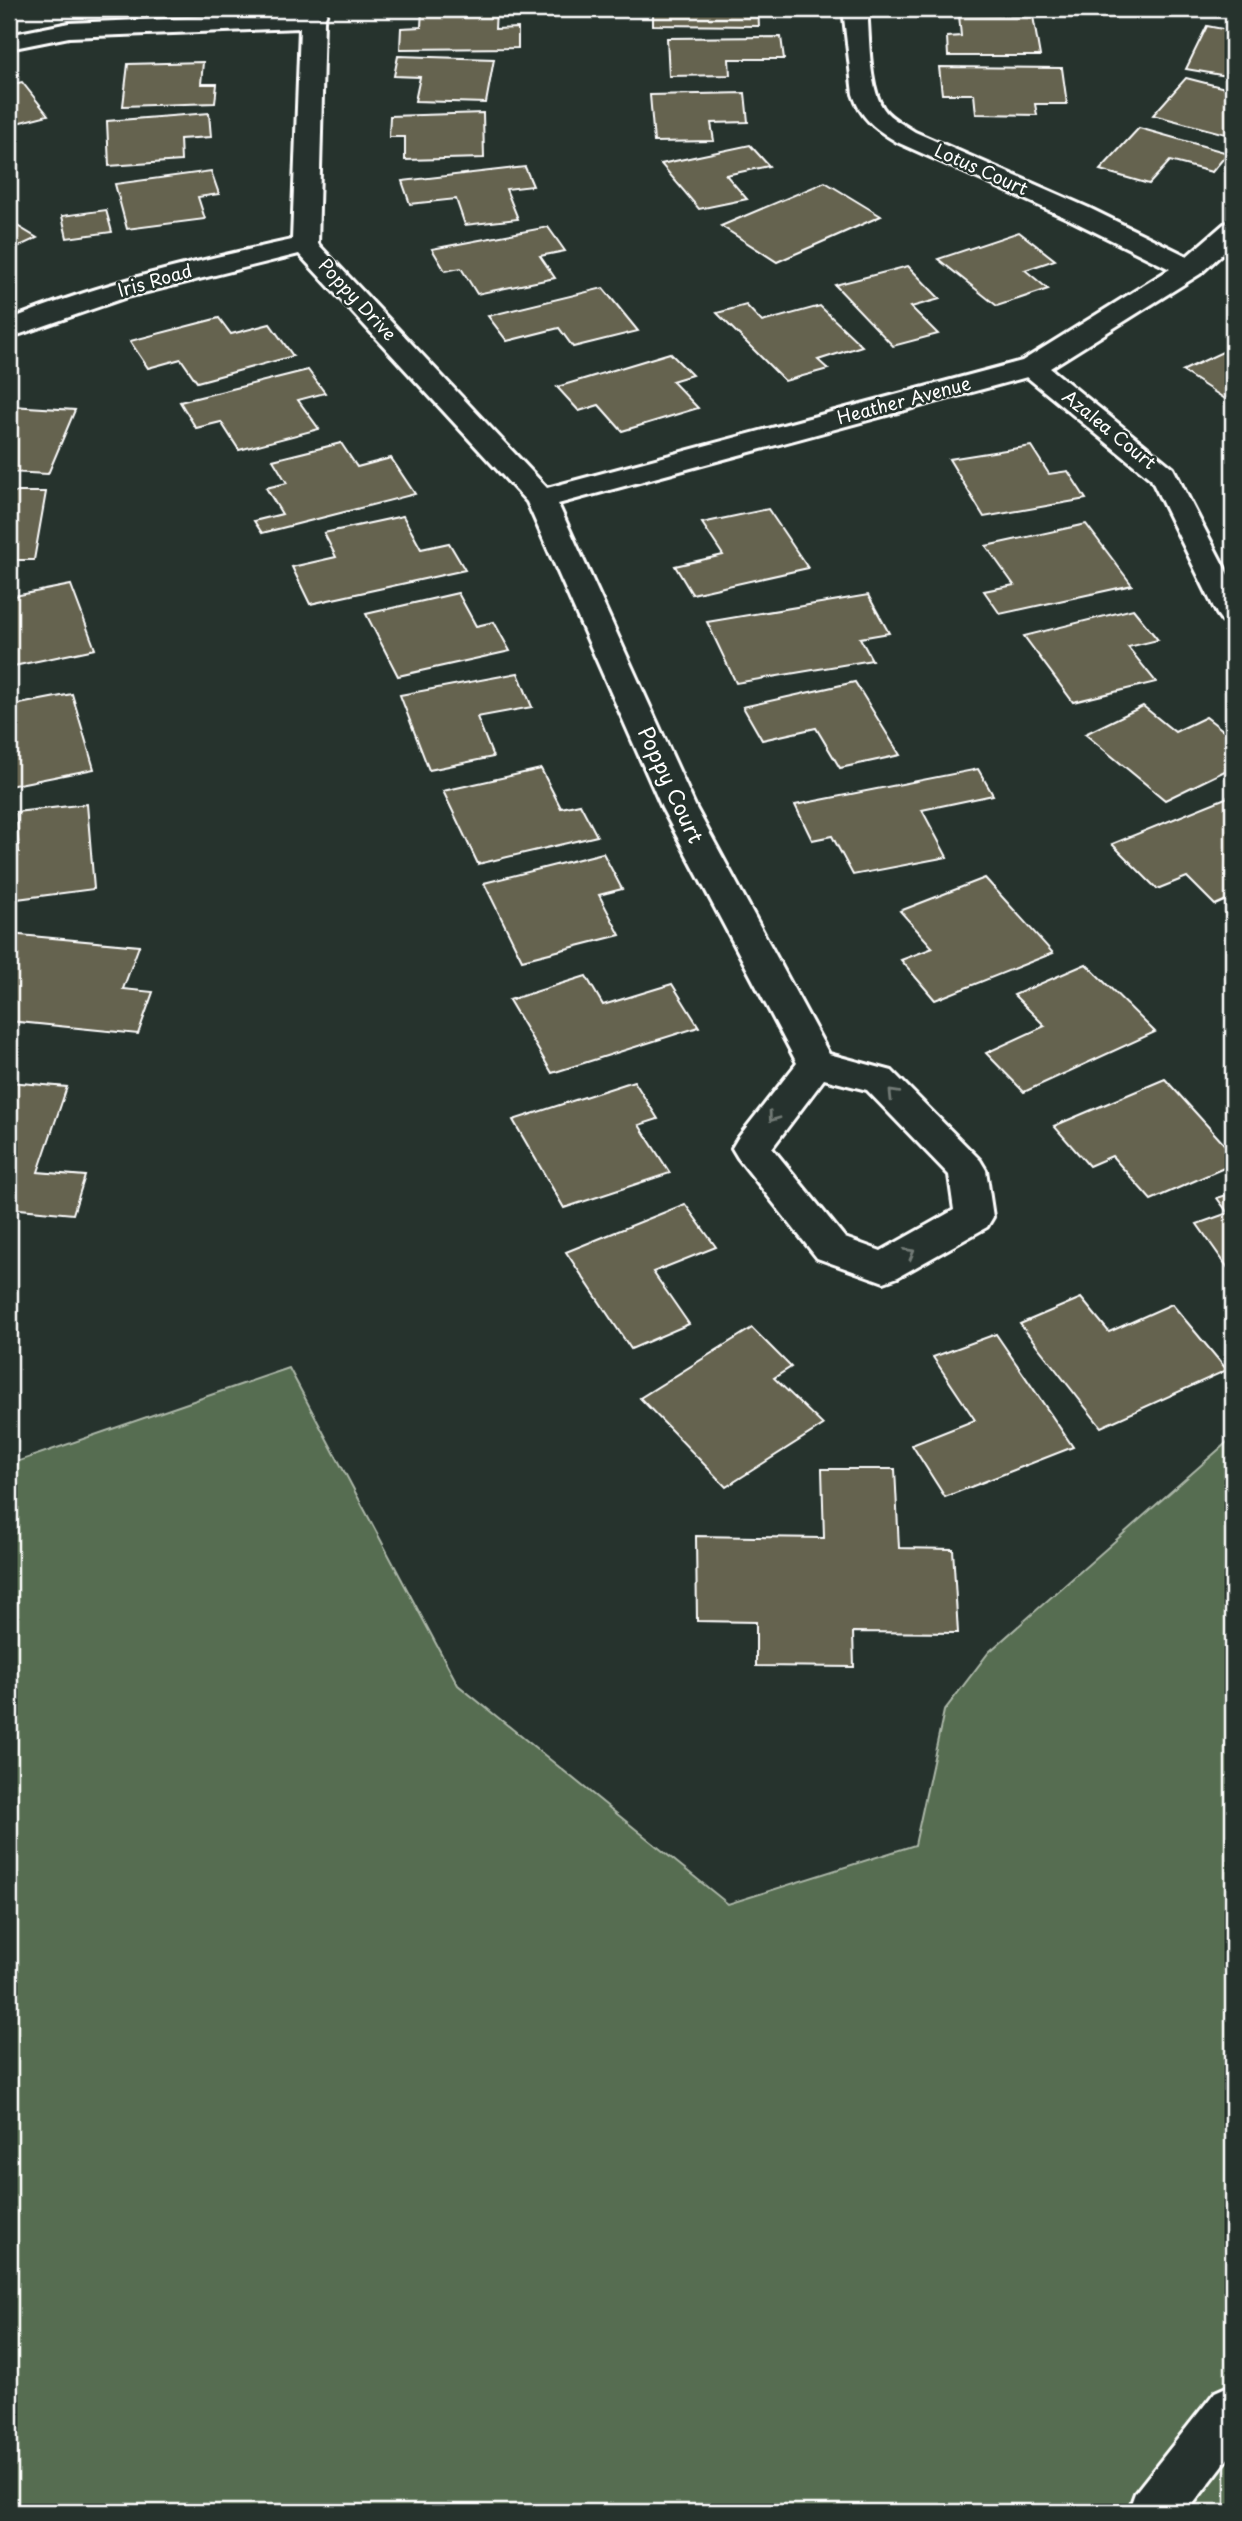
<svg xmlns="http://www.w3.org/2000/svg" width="1242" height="2521" viewBox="0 0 1242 2521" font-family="'Playpen Sans',sans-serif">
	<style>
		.green { fill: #576d51; stroke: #abb6a8; stroke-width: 2 }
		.building { fill: #65634f; stroke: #fff; stroke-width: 2 }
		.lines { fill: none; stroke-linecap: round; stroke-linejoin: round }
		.minor-casing { stroke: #fff; stroke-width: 6 }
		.secondary-casing { stroke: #fff; stroke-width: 6 }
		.minor { fill: #26332d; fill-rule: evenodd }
		.secondary { fill: #26332d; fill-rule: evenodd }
		.oneway { stroke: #727a76 }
		.labels { text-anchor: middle; stroke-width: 5; stroke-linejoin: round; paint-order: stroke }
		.far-street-label { font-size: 18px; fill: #fff; stroke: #26332d }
		.street-label { font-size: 21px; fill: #fff; stroke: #26332d }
	</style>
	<rect width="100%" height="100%" fill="#26332d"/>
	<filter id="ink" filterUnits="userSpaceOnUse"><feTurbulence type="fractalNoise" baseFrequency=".0143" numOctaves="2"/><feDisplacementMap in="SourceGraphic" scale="14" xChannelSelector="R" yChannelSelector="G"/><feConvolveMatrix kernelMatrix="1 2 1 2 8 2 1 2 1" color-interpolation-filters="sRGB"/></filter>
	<g filter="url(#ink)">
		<path class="green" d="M289 1368 458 1685 728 1904 915 1845 944 1711 989 1652 1233 1437V2512H9V1482L19 1461Z"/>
		<g class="building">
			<path d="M422 9H496L495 29 518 28V48L400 49 401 28 421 27Z"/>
			<path d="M653 9H758L759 26 653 25Z"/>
			<path d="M959 15 1033 16 1040 56H948L947 37 961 36Z"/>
			<path d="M1207 26 1233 31V77L1186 69Z"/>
			<path d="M781 37 784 59H729L730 75 669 76 667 38Z"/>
			<path d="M398 56 494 59 486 103 415 101 420 77 394 76Z"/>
			<path d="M203 62 201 84H217L215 103 123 106 128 64Z"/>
			<path d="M939 67 1062 68 1067 104H1035L1037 115 976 114 974 94H942Z"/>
			<path d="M1186 78 1233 90V136L1153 115Z"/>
			<path d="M22 82 48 115 9 125V85Z"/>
			<path d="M745 93 748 122 711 123 714 141 654 142 650 95Z"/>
			<path d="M209 113 211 137 180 139 181 161 109 166 107 121Z"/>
			<path d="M483 113 484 158 405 160V137H389L390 116Z"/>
			<path d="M1139 128 1228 153 1212 172 1170 161 1149 184 1100 170Z"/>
			<path d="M750 145 769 166 726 175 747 199 699 209 661 164Z"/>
			<path d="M525 167 533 186 506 189 518 219 465 225 456 199 410 204 402 181Z"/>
			<path d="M211 171 219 194 198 197 205 219 127 229 115 184Z"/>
			<path d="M825 182 881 216 777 262 721 226Z"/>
			<path d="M106 210 112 232 67 238 62 216Z"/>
			<path d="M9 221 37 238 9 251Z"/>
			<path d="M548 227 565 251 540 256 555 278 477 294 461 268 445 271 432 249Z"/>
			<path d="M1019 232 1055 260 1025 270 1048 289 997 306 938 259Z"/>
			<path d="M908 266 940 299 911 307 938 334 893 346 835 285Z"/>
			<path d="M603 288 638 331 573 347 559 328 507 341 488 316Z"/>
			<path d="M746 305 762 322 820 306 862 346 818 360 828 369 785 381 717 313Z"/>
			<path d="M219 318 231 334 270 324 293 356 197 382 181 359 148 368 130 341Z"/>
			<path d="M1233 347V404L1182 371Z"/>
			<path d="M670 353 692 375 672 381 698 408 622 431 599 405 579 411 557 387Z"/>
			<path d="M308 370 325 393 298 400 319 429 239 450 221 422 196 428 180 402Z"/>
			<path d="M11 406 75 410 48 474 9 472V411Z"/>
			<path d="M341 443 357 467 391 458 415 494 262 533 254 521 282 514 266 488 287 483 273 460Z"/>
			<path d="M1031 446 1049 474 1068 471 1086 499 984 517 949 459Z"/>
			<path d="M9 492H46L34 560H9Z"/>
			<path d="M768 509 808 568 692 594 675 566 723 555 702 523Z"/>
			<path d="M403 516 421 549 449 543 465 570 310 604 292 567 336 557 324 533Z"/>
			<path d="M1086 524 1132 585 1000 614 984 591 1014 585 986 546Z"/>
			<path d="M71 585 95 649 9 667V597Z"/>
			<path d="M458 593 476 626 494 622 510 651 398 676 366 614Z"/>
			<path d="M868 595 889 633 860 638 872 660 736 683 707 622Z"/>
			<path d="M1133 609 1158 640 1128 647 1156 682 1073 702 1024 636Z"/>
			<path d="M518 673 532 707 477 717 493 757 429 770 400 695Z"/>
			<path d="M855 682 900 755 840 768 816 728 762 740 743 707Z"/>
			<path d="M72 694 94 769 9 786V706Z"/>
			<path d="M1143 706 1175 732 1206 717 1233 738V767L1165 800 1085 734Z"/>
			<path d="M541 769 561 808 580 804 597 836 478 864 443 791Z"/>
			<path d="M978 769 993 795 922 810 947 857 853 875 832 836 812 840 795 805Z"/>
			<path d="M1233 795V897L1215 905 1187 877 1157 889 1112 844Z"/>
			<path d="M87 804 94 889 9 900V854L19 852 16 812Z"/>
			<path d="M603 853 622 889 599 895 620 935 522 960 484 883Z"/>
			<path d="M985 878 1053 953 935 1000 901 960 933 948 900 911Z"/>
			<path d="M9 934 139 946 123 989 153 992 138 1034 9 1021Z"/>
			<path d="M1086 964 1155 1032 1024 1092 986 1053 1045 1026 1014 995Z"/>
			<path d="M586 976 603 1005 672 984 699 1027 552 1073 509 1000Z"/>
			<path d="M1165 1079 1233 1154V1164L1151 1200 1112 1156 1089 1166 1054 1126Z"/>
			<path d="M634 1081 658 1119 639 1125 670 1173 564 1208 513 1120Z"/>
			<path d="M9 1082 67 1087 38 1172 85 1176 73 1214 9 1208Z"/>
			<path d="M1233 1193V1266L1228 1268 1197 1224 1228 1213 1217 1198Z"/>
			<path d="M685 1204 716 1247 653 1272 689 1324 631 1349 566 1252Z"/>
			<path d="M1081 1298 1109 1332 1172 1304 1227 1370 1101 1427 1020 1324Z"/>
			<path d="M752 1328 791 1367 774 1378 823 1425 726 1487 640 1398Z"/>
			<path d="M996 1334 1073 1447 945 1497 912 1445 975 1420 933 1357Z"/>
			<path d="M822 1469H895L899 1548 953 1549 958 1633 853 1632 854 1667 756 1666V1622L697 1621 696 1536 824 1538Z"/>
		</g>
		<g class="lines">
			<defs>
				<path id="minor" d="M304 9H328L324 20 318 244 547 488 1022 361 1170 269 1071 220 897 142C876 129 861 119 853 94L843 9H867C870 37 868 85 883 108 890 119 905 125 915 132L1089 208 1187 256 1224 224 1233 222V244L1200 274 1050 368 1173 468 1233 584V624L1222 621 1217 614 1151 479 1027 377 558 504 696 808 829 1054 892 1071 980 1160 986 1170 993 1217 987 1227 898 1277 884 1282 817 1258 738 1158 732 1148 738 1138 797 1063 662 808 527 502 299 254 127 297 9 338V320C100 283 196 261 292 240L300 28 69 37 9 49V35L69 23 302 13ZM824 1079 867 1090 949 1175 954 1210 881 1251 845 1238 772 1148Z"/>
				<path id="secondary" d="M1233 2384V2452L1187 2512H1128L1135 2493 1215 2392Z"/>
			</defs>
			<use href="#minor" class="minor-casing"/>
			<use href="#secondary" class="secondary-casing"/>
			<use href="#minor" class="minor"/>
			<use href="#secondary" class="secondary"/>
		</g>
		<defs><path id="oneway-chevron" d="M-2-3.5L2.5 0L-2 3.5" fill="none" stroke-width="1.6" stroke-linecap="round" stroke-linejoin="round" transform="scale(1.75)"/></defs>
		<g class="oneway">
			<use href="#oneway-chevron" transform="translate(893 1094) rotate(-134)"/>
			<use href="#oneway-chevron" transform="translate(773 1117) rotate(126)"/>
			<use href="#oneway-chevron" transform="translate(910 1253) rotate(-29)"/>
		</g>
	</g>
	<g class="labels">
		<g class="far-street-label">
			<text transform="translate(981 170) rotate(24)" y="6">Lotus Court</text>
			<text transform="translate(155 281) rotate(-16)" y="6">Iris Road</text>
			<text transform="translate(357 300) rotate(47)" y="6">Poppy Drive</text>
			<text transform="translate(904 401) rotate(-15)" y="6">Heather Avenue</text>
			<text transform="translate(1109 430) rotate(39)" y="6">Azalea Court</text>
		</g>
		<g class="street-label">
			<text transform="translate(670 785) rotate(65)" y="7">Poppy Court</text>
		</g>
	</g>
	<rect width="1242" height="2521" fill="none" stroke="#26332d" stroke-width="35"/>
	<rect x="18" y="18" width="1207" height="2486" fill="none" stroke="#fff" stroke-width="2.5" filter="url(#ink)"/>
</svg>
